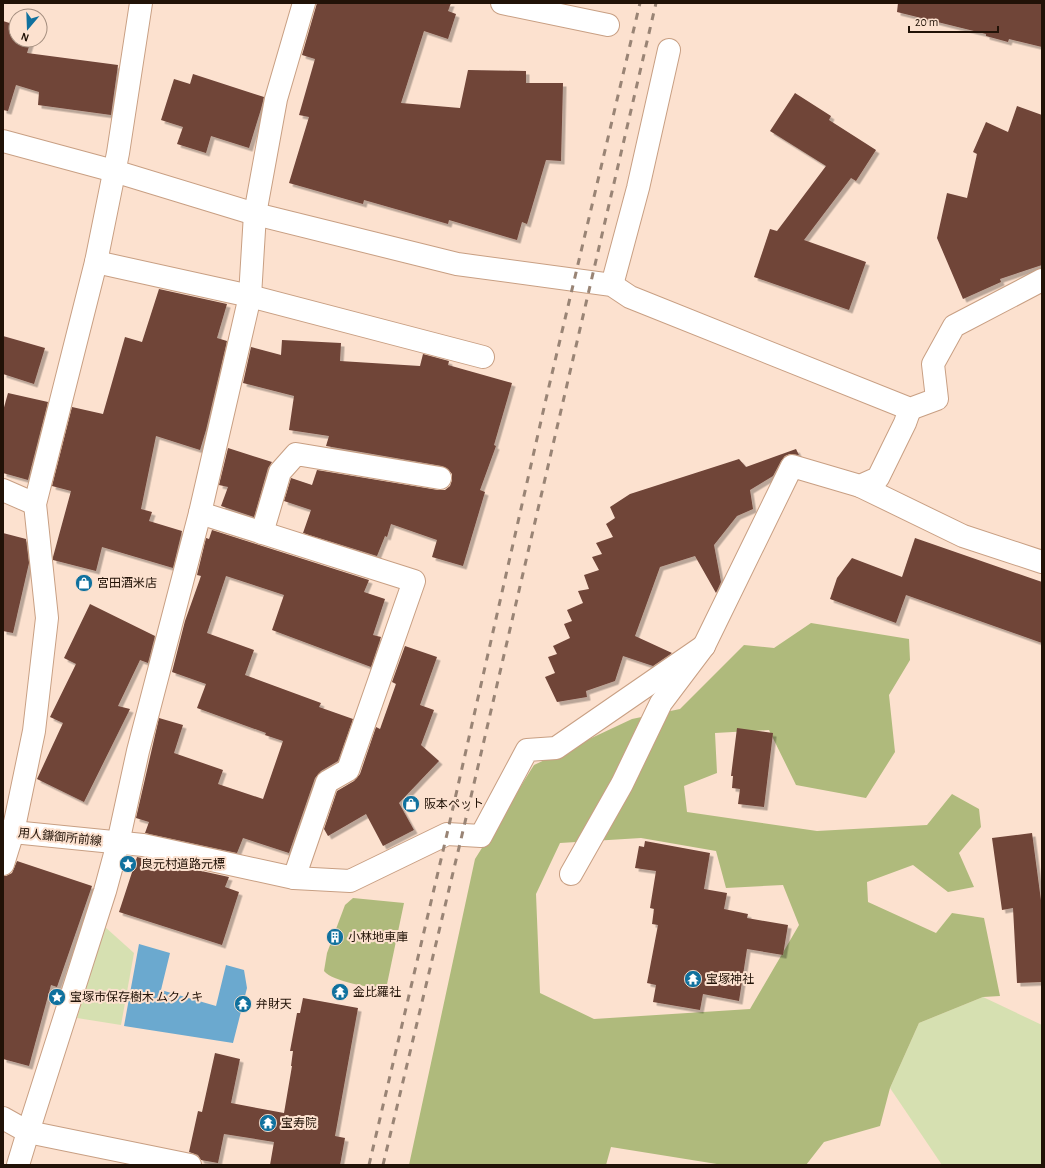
<svg xmlns="http://www.w3.org/2000/svg" width="1045" height="1168" viewBox="0 0 1045 1168" font-family="'Alegreya Sans','Noto Sans JP',sans-serif">
	<style>
		.green { fill: #d6e0b1 }
		.forest { fill: #afba7c; fill-rule: evenodd }
		.water { fill: #6ba9cf }
		.building { fill: #6f4438; filter: url(#shadow) }
		.lines { fill: none; stroke-linecap: round; stroke-linejoin: round }
		.minor-casing { stroke: #c89f83; stroke-width: 24 }
		.minor { stroke: #fff; stroke-width: 22 }
		.rail { stroke: #998475; stroke-width: 3; stroke-dasharray: 7 7; stroke-linecap: butt }
		.labels { text-anchor: middle; stroke-width: 4; stroke-linejoin: round; paint-order: stroke }
		.poi-label { font-size: 12px; fill: #211207; stroke: #fce1cf; text-anchor: start }
		.street-label { font-size: 12px; fill: #211207; stroke: #fce1cf }
	</style>
	<defs>
		<filter id="shadow"><feDropShadow dx="3.5" dy="3.5" stdDeviation="0" flood-color="#0004"/></filter>
	</defs>
	<rect width="100%" height="100%" fill="#fce1cf"/>
	<g class="green">
		<path d="M105 927 134 953 121 1025 77 1018Z"/>
		<path d="M983 997 1042 1025V1165H942L890 1088 919 1023Z"/>
	</g>
	<g class="forest">
		<path d="M811 623 909 639 910 660 889 695 895 752 866 798 796 785 769 730 715 733 717 773 684 786 687 812 817 831 927 825 952 794 979 809 981 827 959 853 974 887 948 892 913 865 867 882 868 902 936 933 952 913 984 918 1000 996 983 997 919 1023 890 1088 880 1126 824 1142 806 1165H723L611 1147 606 1165H409L475 859 534 765 632 719 680 709 744 645 774 648ZM641 838 716 851 726 888 783 885 799 925 750 1009 594 1019 540 993 536 894 560 843Z"/>
		<path d="M353 898 404 903 386 989C372 988 333 982 324 971L327 953 345 905Z"/>
	</g>
	<path class="water" d="M139 944 170 953 161 990 216 1006 226 965 244 970 247 988 233 1043 124 1026Z"/>
	<g class="building">
		<path d="M317 3H451L448 11 456 14 448 39 424 31 401 103 460 108 468 70 526 71V83H563L561 161 546 160 527 224 522 222 517 240 449 220 448 224 364 200 363 204 289 183 309 117 299 115 315 59 302 55Z"/>
		<path d="M898 3H1042V47L1009 39 1008 42 986 36V34L897 12Z"/>
		<path d="M3 21 16 25V40H31L27 53 118 65 111 115 38 105 39 92 16 85 8 111 3 110Z"/>
		<path d="M193 74 264 97 261 109 249 148 211 136 206 153 177 144 183 127 161 120 174 79 190 84Z"/>
		<path d="M795 93 831 116 829 120 876 150 856 181 851 178 804 240 866 262 849 310 754 277 770 229 777 231 826 166 770 131Z"/>
		<path d="M1017 106 1042 115V265L1000 279 1001 282 963 299 937 238 947 193 967 198 977 154 973 152 986 122 1008 132Z"/>
		<path d="M159 289 227 304 217 338 227 341 206 430 200 450 156 436 141 509 152 512 149 521 182 531 173 568 102 547 96 571 53 560V557L71 491 52 486 72 407 103 414 125 337 142 342Z"/>
		<path d="M3 336 45 348 34 384 3 374Z"/>
		<path d="M282 340 341 343 340 361 420 366 423 354 449 361 448 365 512 383 494 445 496 446 480 490 485 492 463 566 432 557 437 540 391 524 387 537 385 536 377 556 303 533 311 510 284 501 291 478 312 485 317 470 438 490H445L450 486 452 480V474L448 469 442 466 326 446 329 436 289 430 294 396 243 383 251 347 281 355Z"/>
		<path d="M8 393 48 402 28 480 3 473V411Z"/>
		<path d="M228 448 272 462 268 468 254 517 221 506 228 487 219 485Z"/>
		<path d="M796 449 799 455 790 454 785 456 781 461 773 476 750 490 753 509 737 516 714 545 721 582 716 593 695 556 660 567 635 636 672 653 653 666 623 656 615 681 586 691 587 697 557 702 545 677 555 673 548 657 557 654 553 646 570 638 564 624 572 621 567 610 583 603 578 591 589 589 584 575 599 570 592 557 602 554 596 543 613 537 606 524 615 518 610 507 630 494 739 459 746 467Z"/>
		<path d="M212 530 369 580 364 592 385 599 373 635 381 637 371 667 272 630 284 595 226 576 207 633 254 650 245 675 321 703 319 707 353 719 338 761 321 771 315 778 289 853 243 838 237 853 145 833 149 822 136 818 159 718 183 725 174 753 223 770 218 784 263 799 283 741 265 735 266 733 197 708 206 684 172 672 185 621 201 576 197 575 206 538 209 539Z"/>
		<path d="M3 533 26 539 29 563 13 633 3 631Z"/>
		<path d="M915 538 1042 582V643L906 595 896 623 830 599 837 578 852 558 902 577Z"/>
		<path d="M90 604 155 636 148 663 140 660 118 706 130 709 84 802 37 779 63 723 50 717 76 664 64 658Z"/>
		<path d="M405 646 437 657 420 705 434 710 421 745 439 761 399 803 414 830 383 846 366 814 328 836 324 829 337 791 354 781 360 774 376 727 380 729 396 684 392 682Z"/>
		<path d="M737 728 773 733 764 807 738 804 740 789 732 788 733 776H731Z"/>
		<path d="M1032 833 1042 908V982L1017 983 1013 908 1002 910 992 838Z"/>
		<path d="M645 841 710 853 704 889 727 893 724 909 748 914 747 918 788 925 783 955 747 949 739 1001 703 994 700 1010 653 1002 656 985 647 983 658 925 652 924 654 909 650 908 656 871 635 868 639 846 644 847Z"/>
		<path d="M137 857 229 877 225 887 239 892 222 945 119 912Z"/>
		<path d="M17 861 92 886 57 987 51 985 29 1066 3 1059V876H6L12 873Z"/>
		<path d="M303 998 358 1008 335 1136 345 1138 340 1165H270L274 1142 224 1134 218 1163 201 1160 198 1155 189 1152 198 1111 202 1112 215 1053 240 1059 231 1103 284 1113 292 1066H291L293 1051H290L297 1013H300Z"/>
	</g>
	<g class="lines">
		<defs>
			<g id="minor">
				<path d="M502 3 608 25"/>
				<path d="M3 141 114 171 255 214 457 264 612 285 630 297 910 409 937 399 933 364 954 326 1042 280"/>
				<path d="M96 262 250 296 483 357"/>
				<path d="M612 285 638 188 669 50"/>
				<path d="M860 486 963 536 1042 562"/>
				<path d="M3 490 35 504"/>
				<path d="M200 513 414 581 348 770 327 782 294 878"/>
				<path d="M262 533 280 472 296 454 440 478"/>
				<path d="M3 831 143 845 294 878 350 881 447 834 481 836 527 750 556 748 704 646"/>
				<path d="M3 864 13 832 34 731 47 618 35 504 96 262 118 153 141 3"/>
				<path d="M571 874 622 784 661 703 704 646 792 466 860 486 878 478 905 423 910 409"/>
				<path d="M3 1118 28 1132 190 1165"/>
				<path d="M18 1165 28 1132 105 891 118 843 138 751 200 513 250 296 255 214 276 99 304 3"/>
			</g>
		</defs>
		<use href="#minor" class="minor-casing"/>
		<use href="#minor" class="minor"/>
		<g class="rail">
			<path d="M369 1165 447 834 546 399 640 3"/>
			<path d="M383 1165 462 835 656 3"/>
		</g>
	</g>
	<defs>
		<symbol id="shop-disc" viewBox="-11 -11 22 22"><circle r="9.5" fill="#10719e" stroke="#fce1cf"/><path d="M-5-2.5h2.3a2.7 3.5 0 0 1 5.4 0H5L5.5 6h-11ZM-1.5-2.5h3a1.5 2.3 0 0 0-3 0Z" fill="#fff"/></symbol>
		<symbol id="sight-disc" viewBox="-11 -11 22 22"><circle r="9.5" fill="#10719e" stroke="#fce1cf"/><path d="M0-6L1.8-2.2L6-1.7L2.9 1.2L3.7 5.4L0 3.3L-3.7 5.4L-2.9 1.2L-6-1.7L-1.8-2.2Z" fill="#fff"/></symbol>
		<symbol id="building-disc" viewBox="-11 -11 22 22"><circle r="9.5" fill="#10719e" stroke="#fce1cf"/><path d="M-4-6H4V6H1V3H-1V6H-4ZM-2.5-4.3h1.7v1.8h-1.7ZM.8-4.3h1.7v1.8H.8ZM-2.5-1h1.7V.8h-1.7ZM.8-1h1.7V.8H.8Z" fill="#fff"/></symbol>
		<symbol id="temple-disc" viewBox="-11 -11 22 22"><circle r="9.5" fill="#10719e" stroke="#fce1cf"/><path d="M0-6L5-2H3V0L6.5 2.5H4V6H1.5V3h-3V6H-4V2.5H-6.5L-3 0V-2H-5Z" fill="#fff"/></symbol>
	</defs>
	<g fill-rule="evenodd">
		<use href="#shop-disc" x="74" y="573" width="20" height="20"/>
		<use href="#shop-disc" x="401" y="794" width="20" height="20"/>
		<use href="#sight-disc" x="118" y="854" width="20" height="20"/>
		<use href="#building-disc" x="325" y="927" width="20" height="20"/>
		<use href="#temple-disc" x="683" y="969" width="20" height="20"/>
		<use href="#temple-disc" x="330" y="982" width="20" height="20"/>
		<use href="#sight-disc" x="47" y="987" width="20" height="20"/>
		<use href="#temple-disc" x="233" y="994" width="20" height="20"/>
		<use href="#temple-disc" x="258" y="1113" width="20" height="20"/>
	</g>
	<g class="labels">
		<g class="poi-label">
			<text x="97" y="587">宮田酒米店</text>
			<text x="424" y="808">阪本ペット</text>
			<text x="141" y="868">良元村道路元標</text>
			<text x="348" y="941">小林地車庫</text>
			<text x="706" y="983">宝塚神社</text>
			<text x="353" y="996">金比羅社</text>
			<text x="70" y="1001">宝塚市保存樹木 ムクノキ</text>
			<text x="256" y="1008">弁財天</text>
			<text x="281" y="1127">宝寿院</text>
		</g>
		<g class="street-label">
			<text transform="translate(60 837) rotate(6)" y="4">用人鎌御所前線</text>
		</g>
	</g>
	<rect width="1045" height="1168" fill="none" stroke="#211207" stroke-width="8"/>
	<g transform="translate(28 28) rotate(199)"><circle r="19" fill="#fce1cf" stroke="#a48e7f"/>
	<path d="M0-3L7 15L0 10L-7 15Z" fill="#10719e"/>
	<text y="-6" font-size="11" font-weight="bold" text-anchor="middle" fill="#211207">N</text>
	</g>
	<path d="M909 26v6h89v-6" fill="none" stroke="#211207" stroke-width="2"/>
	<text x="915" y="26" font-size="12" fill="#211207" stroke="#fce1cf" stroke-width="3" paint-order="stroke">20 m</text>
</svg>
